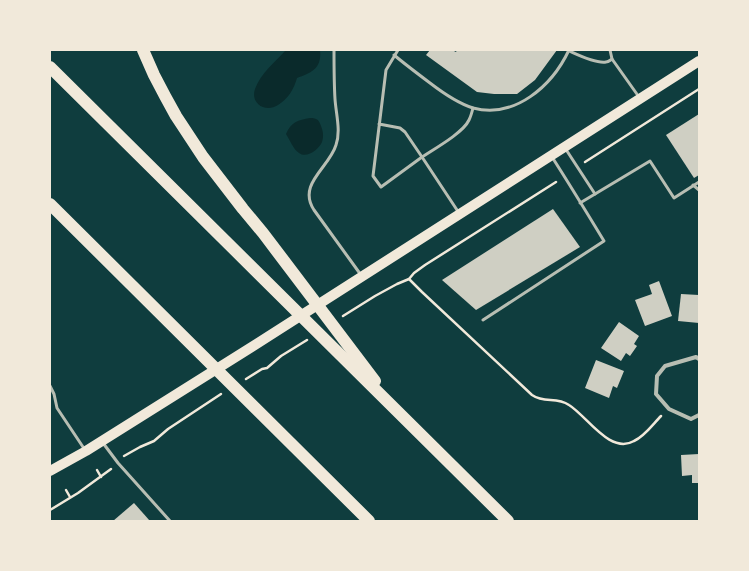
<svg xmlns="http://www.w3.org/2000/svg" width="749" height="571" viewBox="0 0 749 571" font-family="Helvetica,sans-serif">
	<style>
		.water { fill: #0a2a2b }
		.building { fill: #cfcfc3 }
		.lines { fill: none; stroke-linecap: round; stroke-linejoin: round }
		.path { stroke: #f1e9da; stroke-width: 2.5 }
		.service { stroke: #b8beb3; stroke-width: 3 }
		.minor { stroke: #b8beb3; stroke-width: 4 }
		.primary { stroke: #f1e9da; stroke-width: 10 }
		.motorway { stroke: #f1e9da; stroke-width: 12 }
	</style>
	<rect width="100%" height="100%" fill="#0f3d3e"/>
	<g class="water">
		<path d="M286 50H320C322 68 312 73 297 78 294 89 288 99 278 105 266 113 250 104 255 89 261 73 275 62 286 50Z"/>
		<path d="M310 118C317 118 319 120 321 126 323 131 324 136 322 142 319 149 307 159 299 153 293 149 290 140 286 134 291 122 298 120 310 118Z"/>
	</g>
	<g class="building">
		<path d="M430 50H452L456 52 457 50H557L535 80 517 94H494L477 92 426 55Z"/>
		<path d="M699 114V175L694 178 666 135Z"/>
		<path d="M553 209 580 247 476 310 442 280Z"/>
		<path d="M659 281 672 316 645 326 635 300 652 294 649 285Z"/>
		<path d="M681 294 699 295V323L678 321Z"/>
		<path d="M619 322 639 336 634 344 637 346 630 356 626 353 621 361 601 348Z"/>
		<path d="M596 360 624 371 617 388 613 386 609 398 585 388Z"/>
		<path d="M699 454V483H692V475L682 476 681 455Z"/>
		<path d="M134 503 150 521H113Z"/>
	</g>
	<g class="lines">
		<g class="path">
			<path d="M585 162 699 89"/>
			<path d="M409 279 422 292 532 395C545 404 556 396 569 405 587 416 610 455 634 441 645 436 653 424 661 416"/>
			<path d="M343 316 375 296 397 284 409 279 414 273 425 265 556 182"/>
			<path d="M246 379 262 369 267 368 281 356 307 340"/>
			<path d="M124 456 140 447 154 441 168 429 221 394"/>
			<path d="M97 470 101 477"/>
			<path d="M66 490 70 497"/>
			<path d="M50 510 78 493 111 469"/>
		</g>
		<g class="service">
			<path d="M334 50C334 66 334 83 335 99 336 114 341 131 336 145 329 168 297 184 314 210L361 275"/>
			<path d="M610 50 612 59 639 97"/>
			<path d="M569 51C578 55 596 64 606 62 609 62 610 60 612 59"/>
			<path d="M394 55C406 65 418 74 430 83 443 93 457 103 473 108 515 119 552 86 569 50"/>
			<path d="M379 124 400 128 405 132 422 157 381 187 373 176 386 70 398 50"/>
			<path d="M565 148 595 194 580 203"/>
			<path d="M693 185 699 190"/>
			<path d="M595 194 650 161 674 198 699 182"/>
			<path d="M459 213 422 157C434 149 463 133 469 120 471 116 472 112 473 108"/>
			<path d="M483 320 604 241C587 213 570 185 552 157"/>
			<path d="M50 386 54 394 57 408 85 450"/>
			<path d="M103 443 118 463 170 521"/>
		</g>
		<path class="minor" d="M699 359 696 357 665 366 657 376 656 394 669 409 691 419 699 415"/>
		<path class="primary" d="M50 471 86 451 258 343 699 61"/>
		<g class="motorway">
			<path d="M143 50 154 75 165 96 176 116 203 157 243 209 263 233 375 381"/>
			<path d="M50 67 508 521"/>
			<path d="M50 204 369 521"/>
		</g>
	</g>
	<rect width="749" height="571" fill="none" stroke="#f1e9da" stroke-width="102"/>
</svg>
